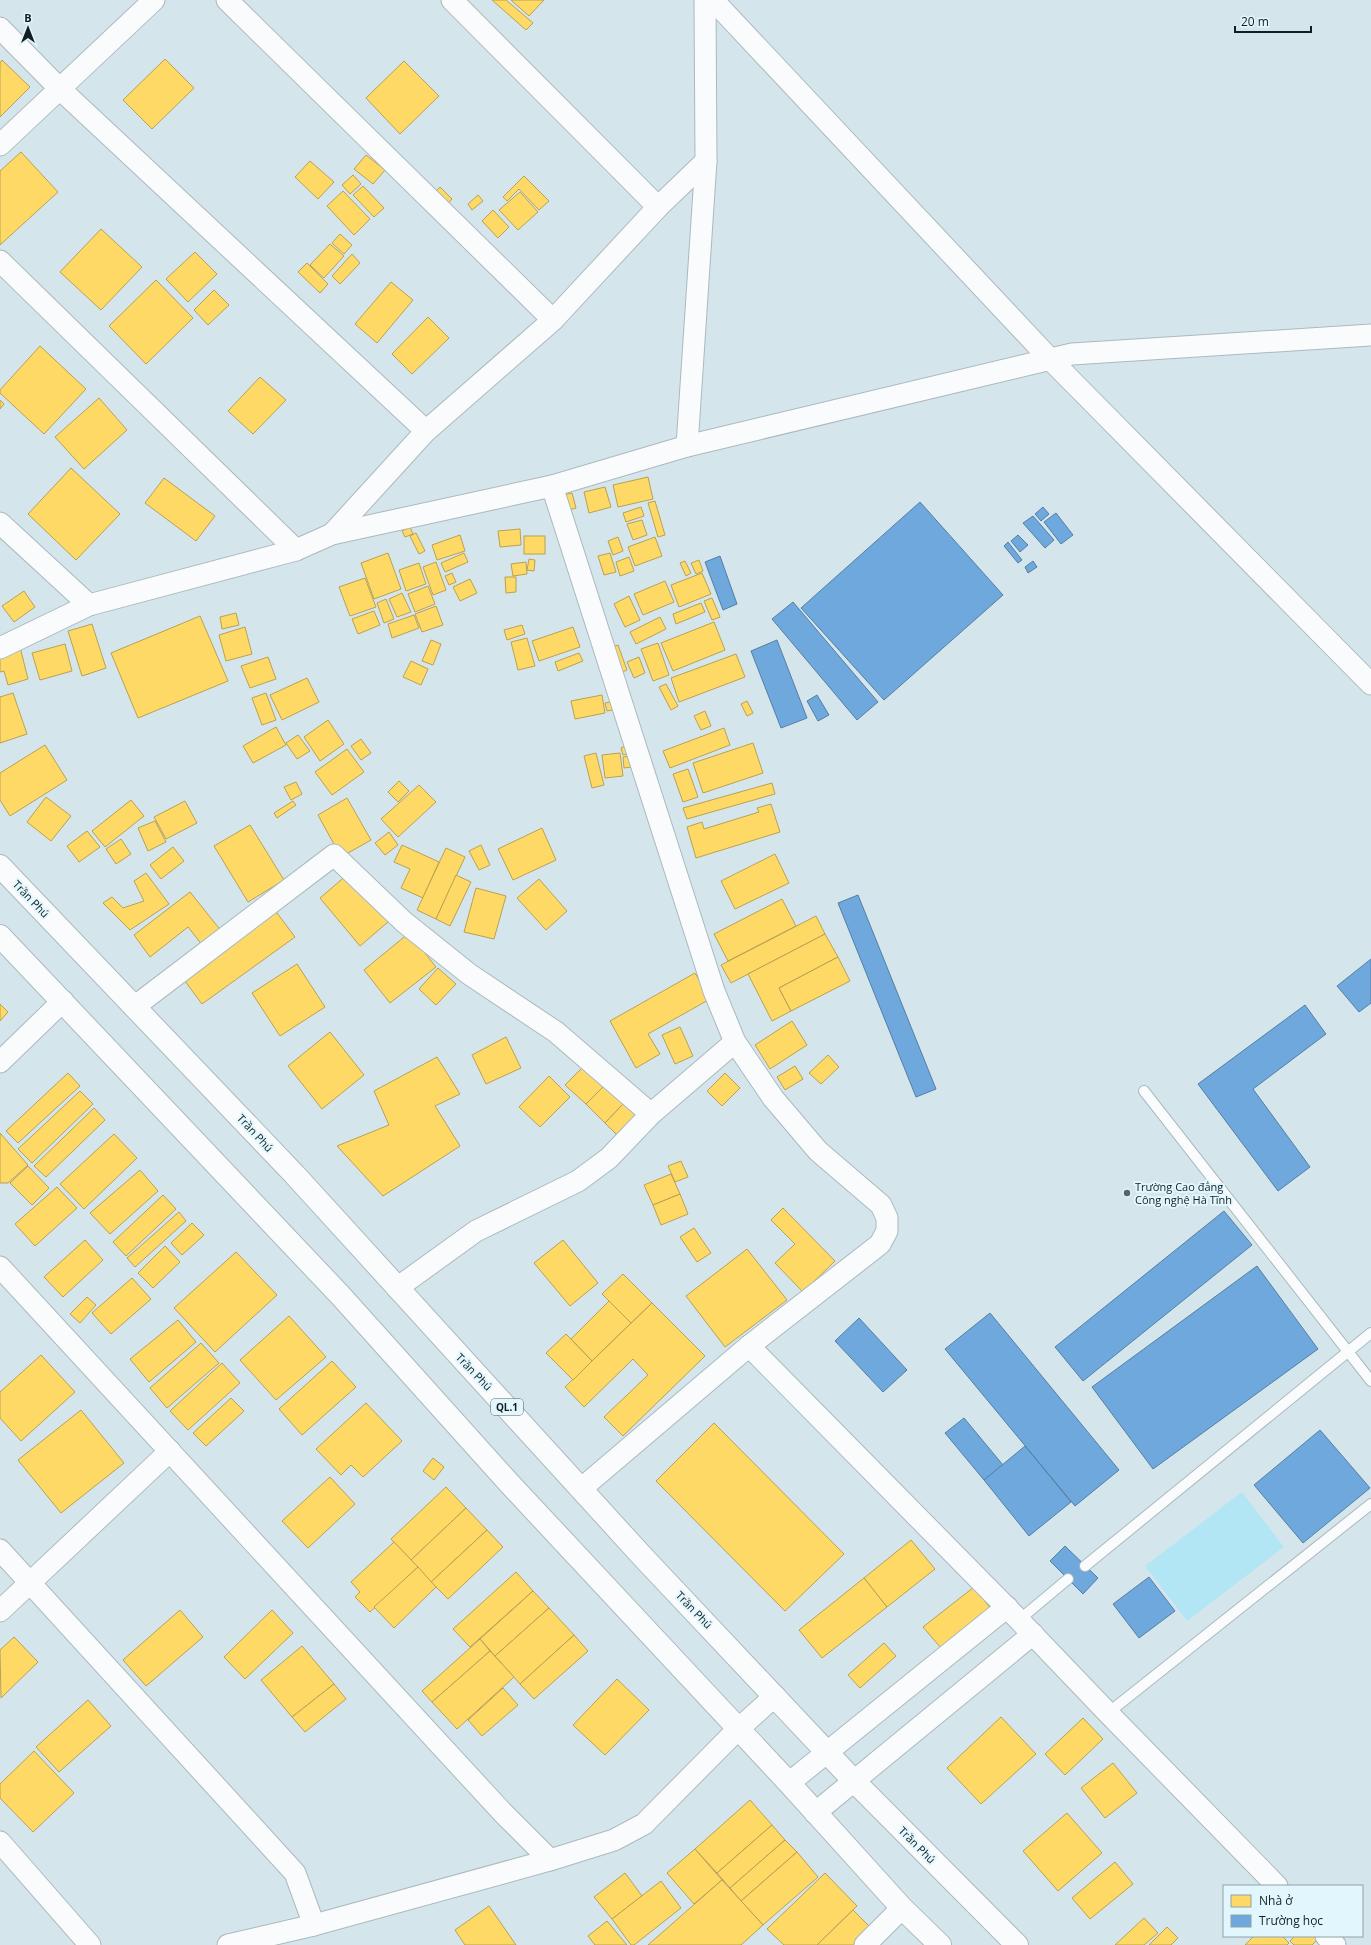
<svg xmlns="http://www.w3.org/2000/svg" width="1371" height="1945" viewBox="0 0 1371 1945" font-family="'Open Sans',sans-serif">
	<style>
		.green { fill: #b3e6f4 }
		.homes { fill: #ffd966; stroke: #b8a152 }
		.schools { fill: #6fa8dc; stroke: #537fa4 }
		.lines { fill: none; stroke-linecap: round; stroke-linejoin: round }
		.lane-casing { stroke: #abb9be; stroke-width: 12 }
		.street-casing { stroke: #abb9be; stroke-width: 23 }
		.primary-casing { stroke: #abb9be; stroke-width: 24 }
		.lane { stroke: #f9fbfc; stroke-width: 10 }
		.street { stroke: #f9fbfc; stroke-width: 21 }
		.primary { stroke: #f9fbfc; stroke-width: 22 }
		.poi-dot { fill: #566569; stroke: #e2f7fd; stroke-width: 1.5 }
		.labels { text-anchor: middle; stroke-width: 4; stroke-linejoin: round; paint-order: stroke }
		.shield { fill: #e2f7fd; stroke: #506064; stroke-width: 1 }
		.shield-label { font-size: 10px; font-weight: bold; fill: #121f22 }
		.street-label { font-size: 11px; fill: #121f22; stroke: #e2f7fd }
		.poi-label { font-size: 11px; fill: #121f22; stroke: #e2f7fd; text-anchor: start }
	</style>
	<rect width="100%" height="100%" fill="#d4e6ec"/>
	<path class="green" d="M1242 1492 1284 1547 1187 1621 1145 1566Z"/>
	<g class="homes">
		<path d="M492 0H506L533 23 526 30Z"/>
		<path d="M511 0H544L529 16Z"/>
		<path d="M165 59 194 88 152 129 123 100Z"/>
		<path d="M2 60 30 87 0 117V63Z"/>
		<path d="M404 61 439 96 400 134 366 98Z"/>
		<path d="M21 152 58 192 0 245V171Z"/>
		<path d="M366 155 385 170 373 184 354 169Z"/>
		<path d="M310 161 334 182 318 199 295 177Z"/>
		<path d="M353 175 361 184 350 194 342 185Z"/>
		<path d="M524 176 549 201 539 210 519 189 507 201 503 197Z"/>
		<path d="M363 186 384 208 374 217 353 195Z"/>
		<path d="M440 187 452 199 444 208 431 196Z"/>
		<path d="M343 191 370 219 354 235 327 206Z"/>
		<path d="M520 192 538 212 518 230 499 210Z"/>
		<path d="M478 195 483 201 472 210 468 204Z"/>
		<path d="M493 210 509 227 498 238 482 221Z"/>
		<path d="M101 229 142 267 101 310 60 272Z"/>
		<path d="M340 234 352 245 344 254 332 243Z"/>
		<path d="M330 244 344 256 324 278 310 265Z"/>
		<path d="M195 252 217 274 188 302 166 279Z"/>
		<path d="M352 254 360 263 340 284 332 276Z"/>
		<path d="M307 263 328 284 320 293 298 272Z"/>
		<path d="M156 280 193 318 146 364 109 326Z"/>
		<path d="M391 282 413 300 377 343 355 324Z"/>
		<path d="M214 290 229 305 208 325 194 310Z"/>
		<path d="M428 317 449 338 412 374 392 354Z"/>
		<path d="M40 346 86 389 44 434 0 393V390Z"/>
		<path d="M260 377 286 400 253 434 228 411Z"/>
		<path d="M99 398 127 430 84 469 55 437Z"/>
		<path d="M0 400 4 404 0 409Z"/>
		<path d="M71 468 120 514 76 560 28 514Z"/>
		<path d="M648 477 653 499 618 507 613 485Z"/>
		<path d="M164 478 215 516 196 541 145 503Z"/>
		<path d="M605 487 611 507 589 513 584 492Z"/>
		<path d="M572 493 576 508 564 511 560 496Z"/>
		<path d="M655 501 665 535 658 537 648 503Z"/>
		<path d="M641 507 644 516 626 522 623 513Z"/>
		<path d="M642 520 647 535 633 540 627 524Z"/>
		<path d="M410 527 413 534 405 537 402 531Z"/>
		<path d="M520 529 521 545 500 547 498 531Z"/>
		<path d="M416 533 425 551 419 554 410 536Z"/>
		<path d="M460 535 465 551 437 560 432 545Z"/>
		<rect x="524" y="536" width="21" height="18"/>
		<path d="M618 537 623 551 613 555 608 541Z"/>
		<path d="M655 537 662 556 635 566 628 547Z"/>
		<path d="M388 553 401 589 374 599 361 563Z"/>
		<path d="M464 553 468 562 445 572 441 563Z"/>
		<path d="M610 553 616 572 604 575 598 556Z"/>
		<path d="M629 557 634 571 620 576 616 562Z"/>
		<path d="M529 559 535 560 534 571 527 570Z"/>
		<path d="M699 560 703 571 696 574 691 563Z"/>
		<path d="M685 561 691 573 686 576 680 563Z"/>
		<path d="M436 562 446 590 433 595 423 567Z"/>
		<path d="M526 562 527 574 513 576 511 564Z"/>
		<path d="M419 563 426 584 406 591 399 570Z"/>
		<path d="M452 573 456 582 449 585 445 576Z"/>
		<path d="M702 573 711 594 679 607 671 585Z"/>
		<path d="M505 577H516V592L506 593Z"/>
		<path d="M365 578 376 607 350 616 339 587Z"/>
		<path d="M470 579 477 593 460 601 453 587Z"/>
		<path d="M665 581 674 602 643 615 634 594Z"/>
		<path d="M428 586 435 604 415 612 408 594Z"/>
		<path d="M24 591 35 607 14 622 2 606Z"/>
		<path d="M402 593 411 612 397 617 389 599Z"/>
		<path d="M629 596 640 620 625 627 614 604Z"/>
		<path d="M712 598 720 617 712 620 704 601Z"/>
		<path d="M386 599 394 619 384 623 377 603Z"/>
		<path d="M701 603 705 612 676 624 673 614Z"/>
		<path d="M436 606 443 625 422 632 415 614Z"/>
		<path d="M374 611 380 625 358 634 352 619Z"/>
		<path d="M236 613 239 625 222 629 220 617Z"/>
		<path d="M414 615 419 628 392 638 388 624Z"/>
		<path d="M200 616 228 681 138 718 111 653Z"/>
		<path d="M660 617 666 629 636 644 630 632Z"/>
		<path d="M714 622 725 650 673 671 661 643Z"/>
		<path d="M92 624 106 668 82 676 68 631Z"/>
		<path d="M522 625 525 634 507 640 504 630Z"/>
		<path d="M245 627 252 654 226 661 219 635Z"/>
		<path d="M573 627 580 647 539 661 532 641Z"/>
		<path d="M527 638 535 666 518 670 511 642Z"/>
		<path d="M431 640 441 644 433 665 422 661Z"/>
		<path d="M658 643 669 675 653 681 641 649Z"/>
		<path d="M65 644 72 671 40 680 32 653Z"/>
		<path d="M618 645 627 670 618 674 609 648Z"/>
		<path d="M20 647 28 679 8 685 4 671 0 672V652Z"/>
		<path d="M579 653 583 661 558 671 555 662Z"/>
		<path d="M736 654 745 677 679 702 671 678Z"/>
		<path d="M268 657 276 679 250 688 241 666Z"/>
		<path d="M639 657 645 673 634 678 627 662Z"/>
		<path d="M411 661 428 669 421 685 403 677Z"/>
		<path d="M307 678 319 702 282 720 270 695Z"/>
		<path d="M666 684 678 706 671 710 659 687Z"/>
		<path d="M13 693 27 734 0 743V697Z"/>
		<path d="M266 693 276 720 262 725 252 698Z"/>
		<path d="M602 695 605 713 575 719 571 701Z"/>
		<path d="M616 701 618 709 607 711 605 703Z"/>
		<path d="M747 701 753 713 747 716 741 704Z"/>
		<path d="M705 711 711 726 701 730 694 716Z"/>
		<path d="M328 720 344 744 320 761 304 737Z"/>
		<path d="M276 727 286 745 253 763 243 746Z"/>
		<path d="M724 728 730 745 670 768 663 751Z"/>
		<path d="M298 735 310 751 297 759 286 743Z"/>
		<path d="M361 739 371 753 361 760 351 746Z"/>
		<path d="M753 743 763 773 703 793 693 763Z"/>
		<path d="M45 745 67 780 10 816 0 800V773Z"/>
		<path d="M625 746 627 754 623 755 621 748Z"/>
		<path d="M347 749 364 772 332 795 315 772Z"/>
		<path d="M596 753 604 785 592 788 584 756Z"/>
		<path d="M620 753 623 776 605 778 602 755Z"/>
		<path d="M630 756 631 767 624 768 623 757Z"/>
		<path d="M688 769 698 797 683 802 673 774Z"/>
		<path d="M399 781 409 791 398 802 388 792Z"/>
		<path d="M296 782 302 794 291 800 284 787Z"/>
		<path d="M772 783 775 794 687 819 683 808Z"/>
		<path d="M419 785 436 802 398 837 381 819Z"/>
		<path d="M46 797 71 816 51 841 27 822Z"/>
		<path d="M347 798 371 840 341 857 318 815Z"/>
		<path d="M131 800 144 816 105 847 92 831Z"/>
		<path d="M185 801 197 823 166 839 154 817Z"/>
		<path d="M293 801 296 805 277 818 274 813Z"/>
		<path d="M771 804 780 832 696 858 687 827 702 822 704 829 759 812 757 808Z"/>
		<path d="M155 821 166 842 148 851 138 828Z"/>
		<path d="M250 825 284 880 248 902 214 846Z"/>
		<path d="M542 828 556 860 513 880 498 849Z"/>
		<path d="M87 831 100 847 79 862 67 846Z"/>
		<path d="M389 832 398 845 385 855 375 843Z"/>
		<path d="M121 839 131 854 116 864 106 849Z"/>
		<path d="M402 845 439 862 423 898 401 888 410 869 394 862Z"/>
		<path d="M481 845 490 865 479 870 469 851Z"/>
		<path d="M173 847 184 861 161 879 150 865Z"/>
		<path d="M446 848 465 857 436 919 417 910Z"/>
		<path d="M775 854 789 883 735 909 721 881Z"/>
		<path d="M146 873 169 904 130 930 103 903 112 897 123 908 144 901 134 881Z"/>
		<path d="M348 874 388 922 360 946 320 898Z"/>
		<path d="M456 875 471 882 450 926 436 919Z"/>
		<path d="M539 879 567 911 546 930 517 898Z"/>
		<path d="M476 888 506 896 494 939 464 932Z"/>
		<path d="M190 892 222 932 203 946 188 927 150 957 134 935Z"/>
		<path d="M782 899 796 926 728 961 714 934Z"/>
		<path d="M274 909 295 937 202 1004 182 977Z"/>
		<path d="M816 916 825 934 731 983 721 965Z"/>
		<path d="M409 933 436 967 390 1003 364 970Z"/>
		<path d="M825 934 838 957 779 988 791 1011 772 1021 748 974Z"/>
		<path d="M838 957 850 981 791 1011 779 988Z"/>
		<path d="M297 964 325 1007 280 1036 252 993Z"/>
		<path d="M438 968 456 984 436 1005 419 989Z"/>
		<path d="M695 973 710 999 648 1034 660 1054 636 1068 610 1021Z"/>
		<path d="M0 1004 8 1012 0 1021Z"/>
		<path d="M792 1021 807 1045 770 1069 755 1045Z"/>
		<path d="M680 1027 693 1056 675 1064 662 1035Z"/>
		<path d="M330 1032 364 1075 322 1109 288 1066Z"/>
		<path d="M506 1037 521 1068 486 1084 472 1055Z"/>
		<path d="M828 1055 839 1067 821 1084 809 1073Z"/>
		<path d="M437 1057 460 1094 435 1106 460 1146 383 1196 337 1146 389 1125 374 1091Z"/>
		<path d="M585 1065 606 1084 586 1104 565 1085Z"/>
		<path d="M795 1066 803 1079 785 1090 777 1077Z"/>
		<path d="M68 1073 80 1086 18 1143 6 1131Z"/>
		<path d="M725 1073 740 1088 722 1106 707 1091Z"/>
		<path d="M549 1076 570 1097 540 1127 519 1107Z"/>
		<path d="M606 1084 624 1103 605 1123 586 1104Z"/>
		<path d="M80 1091 93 1104 32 1163 18 1149Z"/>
		<path d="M624 1103 641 1119 621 1139 605 1123Z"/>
		<path d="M94 1108 105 1120 46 1177 34 1166Z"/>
		<path d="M0 1133 28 1165 8 1183H0Z"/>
		<path d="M114 1134 137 1158 84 1209 60 1184Z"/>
		<path d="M681 1161 688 1177 675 1182 668 1166Z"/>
		<path d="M28 1166 49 1188 32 1205 10 1183Z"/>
		<path d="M140 1170 158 1191 110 1234 90 1213Z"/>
		<path d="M671 1174 680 1194 653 1205 644 1185Z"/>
		<path d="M57 1187 77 1208 35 1246 15 1224Z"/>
		<path d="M680 1194 688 1214 661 1225 653 1205Z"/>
		<path d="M163 1195 176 1209 126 1256 113 1242Z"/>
		<path d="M783 1208 835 1261 803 1292 775 1263 795 1244 771 1220Z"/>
		<path d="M179 1212 186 1221 135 1267 127 1258Z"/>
		<path d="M192 1223 204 1235 182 1255 171 1243Z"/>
		<path d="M694 1228 711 1253 697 1262 680 1237Z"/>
		<path d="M85 1240 103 1260 63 1297 44 1277Z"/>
		<path d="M563 1240 598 1283 570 1306 534 1263Z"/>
		<path d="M165 1246 180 1262 153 1288 138 1273Z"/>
		<path d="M747 1249 787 1300 725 1347 686 1296Z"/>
		<path d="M236 1252 277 1295 215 1352 174 1308Z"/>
		<path d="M623 1274 652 1303 631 1323 602 1294Z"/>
		<path d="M132 1278 151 1299 111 1334 92 1313Z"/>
		<path d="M87 1297 96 1305 80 1323 70 1314Z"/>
		<path d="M609 1301 631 1323 592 1361 571 1339Z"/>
		<path d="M652 1303 705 1356 623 1436 604 1417 648 1375 633 1359 584 1407 565 1387Z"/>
		<path d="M289 1316 326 1357 276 1400 240 1360Z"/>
		<path d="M178 1320 196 1342 149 1382 130 1359Z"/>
		<path d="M566 1334 592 1361 573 1380 546 1353Z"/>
		<path d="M201 1343 219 1363 167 1408 150 1388Z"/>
		<path d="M41 1355 75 1392 21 1441 0 1418V1392Z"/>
		<path d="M332 1361 356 1387 302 1435 279 1409Z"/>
		<path d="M222 1363 240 1383 188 1430 170 1411Z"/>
		<path d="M231 1398 244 1411 206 1446 193 1433Z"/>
		<path d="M366 1403 402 1441 363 1477 351 1465 341 1475 316 1449Z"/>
		<path d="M81 1410 124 1463 61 1513 18 1460Z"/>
		<path d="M714 1423 844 1554 785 1611 656 1481Z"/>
		<path d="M433 1458 444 1467 434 1480 423 1471Z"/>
		<path d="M330 1477 355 1504 308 1548 282 1521Z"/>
		<path d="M446 1487 466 1508 411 1560 391 1539Z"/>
		<path d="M466 1508 487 1530 431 1582 411 1560Z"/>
		<path d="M487 1530 503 1547 448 1599 431 1582Z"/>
		<path d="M911 1540 935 1569 887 1607 864 1578Z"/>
		<path d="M394 1542 418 1567 370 1612 355 1597 360 1592 351 1582Z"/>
		<path d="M418 1567 436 1587 394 1628 374 1607Z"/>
		<path d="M516 1572 533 1591 470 1647 453 1629Z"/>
		<path d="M864 1578 887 1607 822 1658 799 1630Z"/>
		<path d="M974 1587 991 1609 941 1648 923 1627Z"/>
		<path d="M533 1591 549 1608 495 1656 480 1639Z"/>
		<path d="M549 1608 574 1635 520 1684 495 1656Z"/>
		<path d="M180 1610 203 1637 146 1686 123 1660Z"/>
		<path d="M272 1610 293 1633 245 1679 224 1657Z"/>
		<path d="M574 1635 588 1651 534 1699 520 1684Z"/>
		<path d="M14 1637 38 1662 1 1698 0 1650Z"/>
		<path d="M480 1639 490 1651 432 1702 422 1691Z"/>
		<path d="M884 1643 896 1656 860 1688 848 1675Z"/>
		<path d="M302 1646 334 1684 292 1717 261 1680Z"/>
		<path d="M490 1651 514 1677 457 1729 432 1702Z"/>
		<path d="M617 1679 649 1710 605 1755 573 1725Z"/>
		<path d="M334 1684 346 1699 305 1732 292 1717Z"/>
		<path d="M503 1688 518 1705 482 1736 468 1720Z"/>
		<path d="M88 1700 111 1726 59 1772 36 1747Z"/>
		<path d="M1001 1717 1036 1754 981 1804 947 1768Z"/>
		<path d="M1083 1718 1103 1739 1065 1775 1045 1754Z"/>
		<path d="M34 1751 74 1793 33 1832 0 1798V1784Z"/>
		<path d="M1113 1763 1137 1793 1105 1818 1081 1788Z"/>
		<path d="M750 1800 772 1825 717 1873 695 1849Z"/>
		<path d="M1067 1813 1102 1853 1058 1891 1023 1851Z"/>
		<path d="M772 1825 785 1840 730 1888 717 1873Z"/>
		<path d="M785 1840 797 1852 741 1901 730 1888Z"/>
		<path d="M695 1849 722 1880 694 1904 667 1873Z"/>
		<path d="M797 1852 818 1877 763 1925 741 1901Z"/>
		<path d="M1115 1862 1133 1884 1090 1919 1072 1898Z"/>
		<path d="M625 1873 642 1896 612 1919 594 1897Z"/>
		<path d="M825 1873 857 1906 817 1945H784L767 1929Z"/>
		<path d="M722 1880 763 1925 741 1945H648Z"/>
		<path d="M661 1881 681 1908 634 1945H631L612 1919Z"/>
		<path d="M489 1906 516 1945H465L455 1930Z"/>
		<path d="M853 1910 874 1931 860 1945H817Z"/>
		<path d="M1144 1918 1158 1933 1144 1945H1115Z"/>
		<path d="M607 1921 627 1945H595L588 1936Z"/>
		<path d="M1167 1927 1178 1938 1171 1945H1149Z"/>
		<path d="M1254 1936H1282L1289 1943 1287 1945H1245Z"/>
		<path d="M1295 1936H1317L1319 1938 1312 1945H1294L1290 1941Z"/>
	</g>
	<g class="schools">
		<path d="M920 502 1003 595 884 700 801 608Z"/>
		<path d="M1043 507 1049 514 1041 521 1035 514Z"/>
		<path d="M1056 513 1073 535 1061 544 1044 522Z"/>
		<path d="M1033 516 1054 540 1045 548 1023 523Z"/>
		<path d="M1018 535 1028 545 1020 552 1011 541Z"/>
		<path d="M1008 542 1022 560 1018 563 1004 546Z"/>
		<path d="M720 556 737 604 723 610 705 562Z"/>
		<path d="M1033 561 1037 567 1028 573 1025 567Z"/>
		<path d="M793 602 878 702 857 720 772 619Z"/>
		<path d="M777 640 807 718 781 728 751 651Z"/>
		<path d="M817 695 829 715 818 721 807 701Z"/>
		<path d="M858 895 936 1089 916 1097 838 903Z"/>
		<path d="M1371 959V1003L1359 1012 1337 986Z"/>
		<path d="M1305 1005 1326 1034 1253 1089 1310 1167 1278 1191 1198 1084Z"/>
		<path d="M1224 1211 1252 1245 1083 1381 1055 1347Z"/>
		<path d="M1257 1266 1318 1349 1153 1469 1092 1387Z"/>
		<path d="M990 1313 1119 1470 1075 1506 945 1349Z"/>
		<path d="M859 1318 907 1370 883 1392 835 1341Z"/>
		<path d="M964 1418 1003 1465 984 1480 945 1433Z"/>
		<path d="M1320 1430 1370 1488 1303 1543 1254 1485Z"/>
		<path d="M1025 1446 1071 1502 1029 1536 984 1480Z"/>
		<path d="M1065 1546 1098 1578 1083 1594 1050 1561Z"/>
		<path d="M1149 1577 1175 1611 1139 1638 1113 1604Z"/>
	</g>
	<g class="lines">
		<defs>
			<g id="lane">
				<path d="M1144 1091 1371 1381"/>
				<path d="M1085 1566 1371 1333"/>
				<path d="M1019 1620 1068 1579"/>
				<path d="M1108 1713 1371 1504"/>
			</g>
			<g id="street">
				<path d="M227 0 553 320"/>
				<path d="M452 0 658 207"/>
				<path d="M713 0 1050 359 1371 684"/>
				<path d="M0 28 60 89 426 431"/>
				<path d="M0 145 154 0"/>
				<path d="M0 261 296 550"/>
				<path d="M687 446 1072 354 1371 335"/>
				<path d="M552 486 714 991 735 1042 773 1098 818 1151 881 1205 887 1218V1231L880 1244 749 1346 582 1488"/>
				<path d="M0 523 89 605"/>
				<path d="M332 534 426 431 553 320 658 207 706 161"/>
				<path d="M0 648 89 605 296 550 332 534 552 486 687 446 706 161 705 0"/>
				<path d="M134 1007 334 855 404 922 469 974 556 1032 651 1114"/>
				<path d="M0 1062 63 1001"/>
				<path d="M0 1267 503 1813 550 1860"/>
				<path d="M397 1288 476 1231 578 1181 609 1158 651 1114 735 1042"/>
				<path d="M749 1346 1019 1620 1108 1713 1277 1886"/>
				<path d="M0 1550 295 1873 314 1925"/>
				<path d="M0 1611 170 1451"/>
				<path d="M789 1783 1007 1607"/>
				<path d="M815 1813 1033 1634"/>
				<path d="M0 1842 90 1945"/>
				<path d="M1326 1936 1335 1945"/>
				<path d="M228 1945 314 1925 550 1860 614 1840 644 1824 737 1730 775 1696"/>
				<path d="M865 1945 902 1908"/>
			</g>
			<g id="primary">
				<path d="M0 866 295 1175 642 1556 854 1781 1017 1945"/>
				<path d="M0 936 340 1295 509 1483 789 1783 902 1908 940 1945"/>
			</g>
		</defs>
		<use href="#lane" class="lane-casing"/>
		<use href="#street" class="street-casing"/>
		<use href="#primary" class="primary-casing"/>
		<use href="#lane" class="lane"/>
		<use href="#street" class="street"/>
		<use href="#primary" class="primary"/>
	</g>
	<circle class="poi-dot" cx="1127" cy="1193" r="4"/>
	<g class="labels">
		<rect class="shield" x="491" y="1399" width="32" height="16" rx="3"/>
		<g class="shield-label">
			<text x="507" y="1411">QL.1</text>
		</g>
		<g class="street-label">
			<text transform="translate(31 899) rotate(46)" y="4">Trần Phú</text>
			<text transform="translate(255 1133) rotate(47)" y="4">Trần Phú</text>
			<text transform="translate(474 1372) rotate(46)" y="4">Trần Phú</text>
			<text transform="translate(694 1610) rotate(46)" y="4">Trần Phú</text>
			<text transform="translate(917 1845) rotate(45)" y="4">Trần Phú</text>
		</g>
		<g class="poi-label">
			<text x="1135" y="1191">Trường Cao đẳng<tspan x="1135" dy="13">Công nghệ Hà Tĩnh</tspan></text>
		</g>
	</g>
	<rect x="1223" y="1885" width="140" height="52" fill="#e2f7fd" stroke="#8fa1a5"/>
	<rect x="1231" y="1895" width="20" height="12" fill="#ffd966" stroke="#8fa1a5"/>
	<text x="1259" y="1905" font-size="12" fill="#121f22">Nhà ở</text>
	<rect x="1231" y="1915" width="20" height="12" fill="#6fa8dc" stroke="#8fa1a5"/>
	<text x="1259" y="1925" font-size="12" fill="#121f22">Trường học</text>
	<g transform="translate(28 28)" stroke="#e2f7fd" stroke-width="3" paint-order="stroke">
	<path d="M0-3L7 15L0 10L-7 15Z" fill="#121f22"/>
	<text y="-6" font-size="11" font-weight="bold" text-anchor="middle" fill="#121f22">B</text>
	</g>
	<path d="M1235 26v6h76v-6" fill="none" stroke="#121f22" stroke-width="2"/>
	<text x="1241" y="26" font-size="12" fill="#121f22" stroke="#e2f7fd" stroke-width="3" paint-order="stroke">20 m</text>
</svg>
